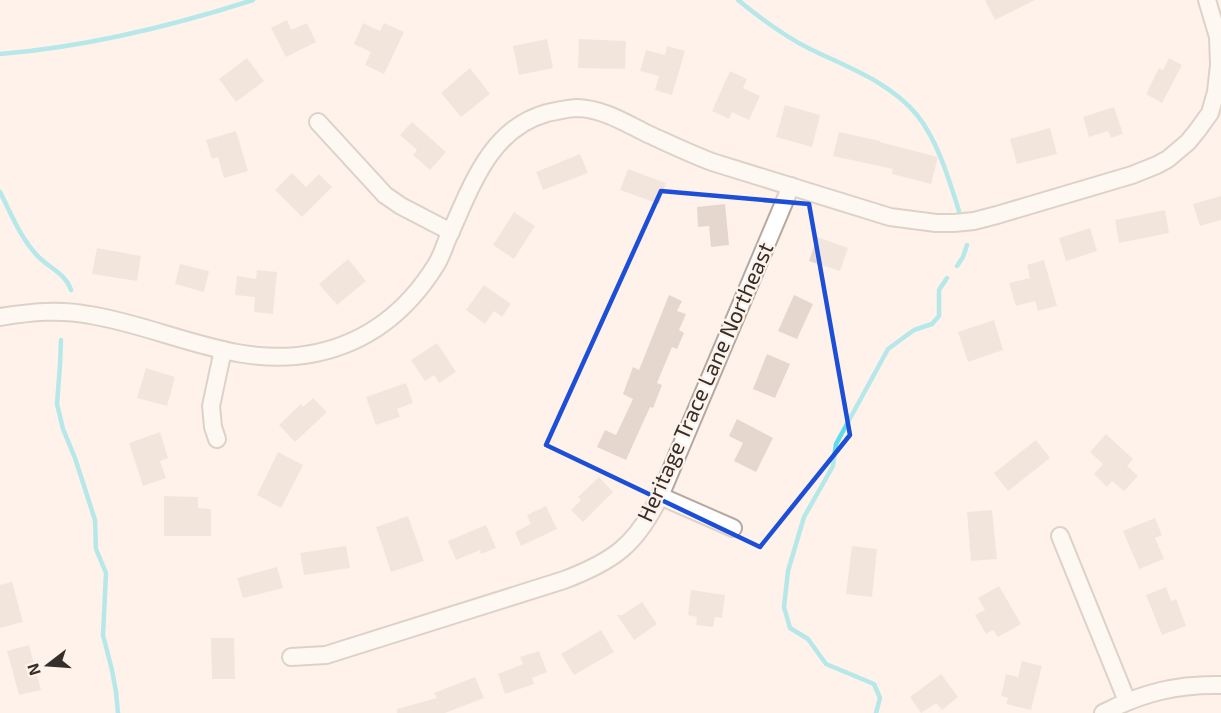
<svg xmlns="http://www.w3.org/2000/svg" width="1221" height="713" viewBox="0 0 1221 713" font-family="'Exo 2',sans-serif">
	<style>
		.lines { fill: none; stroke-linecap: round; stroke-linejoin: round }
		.stream { stroke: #5fdbea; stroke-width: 4.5 }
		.building { fill: #e5d7cd }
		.minor-casing { stroke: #b7a9a0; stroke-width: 20 }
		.minor { stroke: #fff; stroke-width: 16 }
		.marked { fill: none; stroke: #1d4ed8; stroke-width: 4.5; stroke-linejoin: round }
		.labels { text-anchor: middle; stroke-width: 4.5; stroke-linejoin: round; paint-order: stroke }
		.street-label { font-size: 22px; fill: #342f2b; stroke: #fef2ea }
	</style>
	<rect width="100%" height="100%" fill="#fef2ea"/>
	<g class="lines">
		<g class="stream">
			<path d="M738 0C760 18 784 36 810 49 847 67 890 82 917 115 938 141 949 180 959 211"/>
			<path d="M0 54C86 47 172 26 253 0"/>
			<path d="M0 192C11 213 19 235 35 253 46 267 65 272 71 290"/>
			<path d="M957 266 963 257 967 245"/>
			<path d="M61 340 60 365 57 404 63 429 75 458 95 520 96 549 106 573 103 635 112 670 116 692 118 713"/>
			<path d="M876 713 880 698 874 684 826 664 808 639 790 628 784 607 788 571 804 517 833 466 836 444 888 349 914 330 932 324 939 316V290L947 278"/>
		</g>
	</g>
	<g class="building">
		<path d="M985 0H1035L995 20Z"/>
		<path d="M287 20 291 30 307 23 316 42 286 57 271 28Z"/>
		<path d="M363 23 380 31 384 23 404 32 384 74 365 65 371 52 354 44Z"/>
		<path d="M547 39 553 68 519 75 513 46Z"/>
		<path d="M579 39 626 41 625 69 578 68Z"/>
		<path d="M667 46 685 51 672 95 655 90 659 76 640 71 646 50 665 55Z"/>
		<path d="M247 58 264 81 236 102 219 79Z"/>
		<path d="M1169 58 1182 65 1162 103 1146 94 1159 68 1163 70Z"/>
		<path d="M470 68 490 94 461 117 441 93Z"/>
		<path d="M730 71 747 79 743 88 760 96 749 120 732 112 729 119 712 111Z"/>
		<path d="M785 105 820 115 812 147 776 137Z"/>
		<path d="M1114 107 1123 134 1111 138 1108 131 1089 137 1083 117Z"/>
		<path d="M412 122 446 152 430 170 413 155 417 150 400 135Z"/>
		<path d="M1050 128 1057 154 1017 164 1010 139Z"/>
		<path d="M236 131 248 171 224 178 218 157 212 159 206 140Z"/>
		<path d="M839 132 880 141V142L938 157 931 184 892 174 893 169 833 156Z"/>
		<path d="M580 154 588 173 543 190 536 172Z"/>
		<path d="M628 169 666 183 659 204 620 190Z"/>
		<path d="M292 173 306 187 319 174 332 187 302 217 275 190Z"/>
		<path d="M1221 196V220L1200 226 1193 204Z"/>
		<path d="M725 204 729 245 711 247 709 226 698 227 697 207Z"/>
		<path d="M1165 210 1169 233 1119 243 1115 220Z"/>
		<path d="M514 212 535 226 514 259 493 245Z"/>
		<path d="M1090 228 1097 251 1066 261 1059 238Z"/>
		<path d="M817 237 848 248 840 271 809 261Z"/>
		<path d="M97 248 141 256 137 281 92 274Z"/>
		<path d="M348 259 366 281 337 305 319 284Z"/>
		<path d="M1044 260 1057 306 1038 311 1035 301 1016 306 1009 283 1030 278 1027 265Z"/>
		<path d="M180 264 209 271 204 292 175 284Z"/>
		<path d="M257 270 277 272 273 314 254 312 255 297 235 295 237 276 256 279Z"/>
		<path d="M484 285 511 304 502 317 494 311 485 324 466 310Z"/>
		<path d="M669 295 682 301 677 311 686 314 679 330 684 333 677 349 672 347 657 383 662 385 653 408 650 407 626 460 597 447 605 430 616 435 633 399 623 394 633 367 639 370Z"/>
		<path d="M794 295 813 304 797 339 778 331Z"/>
		<path d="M994 320 1003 350 968 362 958 332Z"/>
		<path d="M437 343 456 372 439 383 434 375 425 381 411 360Z"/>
		<path d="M767 354 790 364 775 398 753 389Z"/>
		<path d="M146 368 175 377 167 406 137 398Z"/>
		<path d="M406 383 413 403 397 409 400 417 376 425 366 397Z"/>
		<path d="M313 398 327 412 295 442 279 425 301 404 303 407Z"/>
		<path d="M737 419 773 438 756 472 734 461 743 443 729 436Z"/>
		<path d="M160 432 168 458 160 461 166 478 143 486 129 443Z"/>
		<path d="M1106 434 1133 459 1127 466 1138 476 1124 491 1112 481 1107 487 1094 474 1103 464 1090 452Z"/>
		<path d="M1036 440 1050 458 1008 491 994 473Z"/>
		<path d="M278 452 303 465 281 508 257 495Z"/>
		<path d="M599 477 613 492 583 522 571 510 581 500 578 497Z"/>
		<path d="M164 496 198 497V508L211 509V536H164Z"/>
		<path d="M546 506 557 529 521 546 515 532 531 524 527 515Z"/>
		<path d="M992 510 997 559 971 561 967 512Z"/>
		<path d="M408 516 424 561 391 572 376 527Z"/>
		<path d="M1155 518 1162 535 1155 538 1164 559 1139 569 1123 531Z"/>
		<path d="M486 525 496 548 481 554 480 550 456 560 448 541Z"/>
		<path d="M346 546 350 568 304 575 300 553Z"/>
		<path d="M852 546 877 549 872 597 846 594Z"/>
		<path d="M277 567 283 588 243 598 237 578Z"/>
		<path d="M12 582 23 622 0 628V585Z"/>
		<path d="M999 586 1021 624 998 637 993 630 986 634 975 615 985 610 978 598Z"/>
		<path d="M1166 587 1171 601 1176 599 1186 626 1162 635 1146 595Z"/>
		<path d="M691 590 725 595 722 618 715 617 713 627 696 625 697 617 688 615Z"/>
		<path d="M642 602 657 624 634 640 617 615H622Z"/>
		<path d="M601 630 614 652 574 675 561 654Z"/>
		<path d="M211 638H234L235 679H212Z"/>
		<path d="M29 645 41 690 19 695 7 651Z"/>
		<path d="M539 651 547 672 532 678 534 684 505 694 498 674 523 664 520 657Z"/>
		<path d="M1022 661 1042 666 1031 710 1006 704 1008 698 1001 696 1006 674 1018 677Z"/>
		<path d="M941 674 958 697 942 710 936 703 921 713 910 697Z"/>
		<path d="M475 677 484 698 445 713H397V709L437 698 434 693Z"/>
	</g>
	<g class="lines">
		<defs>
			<g id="minor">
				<path d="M318 122 385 195 401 206 451 232"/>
				<path d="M0 317C31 312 59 309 90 315 165 327 238 370 316 353 368 342 408 310 436 265 441 257 444 248 447 240 470 191 488 129 547 113 557 111 568 108 578 108 604 109 627 124 650 135 670 144 691 154 712 162L890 217 936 223H954L974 221 997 215 1132 175 1157 165 1168 159 1188 142 1197 131 1210 113 1216 92 1219 65 1218 37 1207 0"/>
				<path d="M217 439 213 427 211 406 223 350"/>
				<path d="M660 496 733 528"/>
				<path d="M1060 536 1127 701"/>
				<path d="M291 657 326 655 564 580C614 561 636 545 660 496L791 186"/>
				<path d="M1103 713C1142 693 1177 684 1221 685"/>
			</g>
		</defs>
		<use href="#minor" class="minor-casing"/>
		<use href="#minor" class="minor"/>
	</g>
	<path d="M0 0H1221V713H0ZM661 191 809 204 850 435 760 547 546 445Z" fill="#fef2ea" fill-opacity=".55" fill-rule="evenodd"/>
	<path class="marked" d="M661 191 809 204 850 435 760 547 546 445Z"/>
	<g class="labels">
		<g class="street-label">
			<text transform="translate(705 382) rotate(-66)" y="8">Heritage Trace Lane Northeast</text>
		</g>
	</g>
	<g transform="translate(48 665) rotate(253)" stroke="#fef2ea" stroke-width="4.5" paint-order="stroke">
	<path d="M0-4.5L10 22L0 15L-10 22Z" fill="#342f2b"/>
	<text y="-9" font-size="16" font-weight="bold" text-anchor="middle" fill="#342f2b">N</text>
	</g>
</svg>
